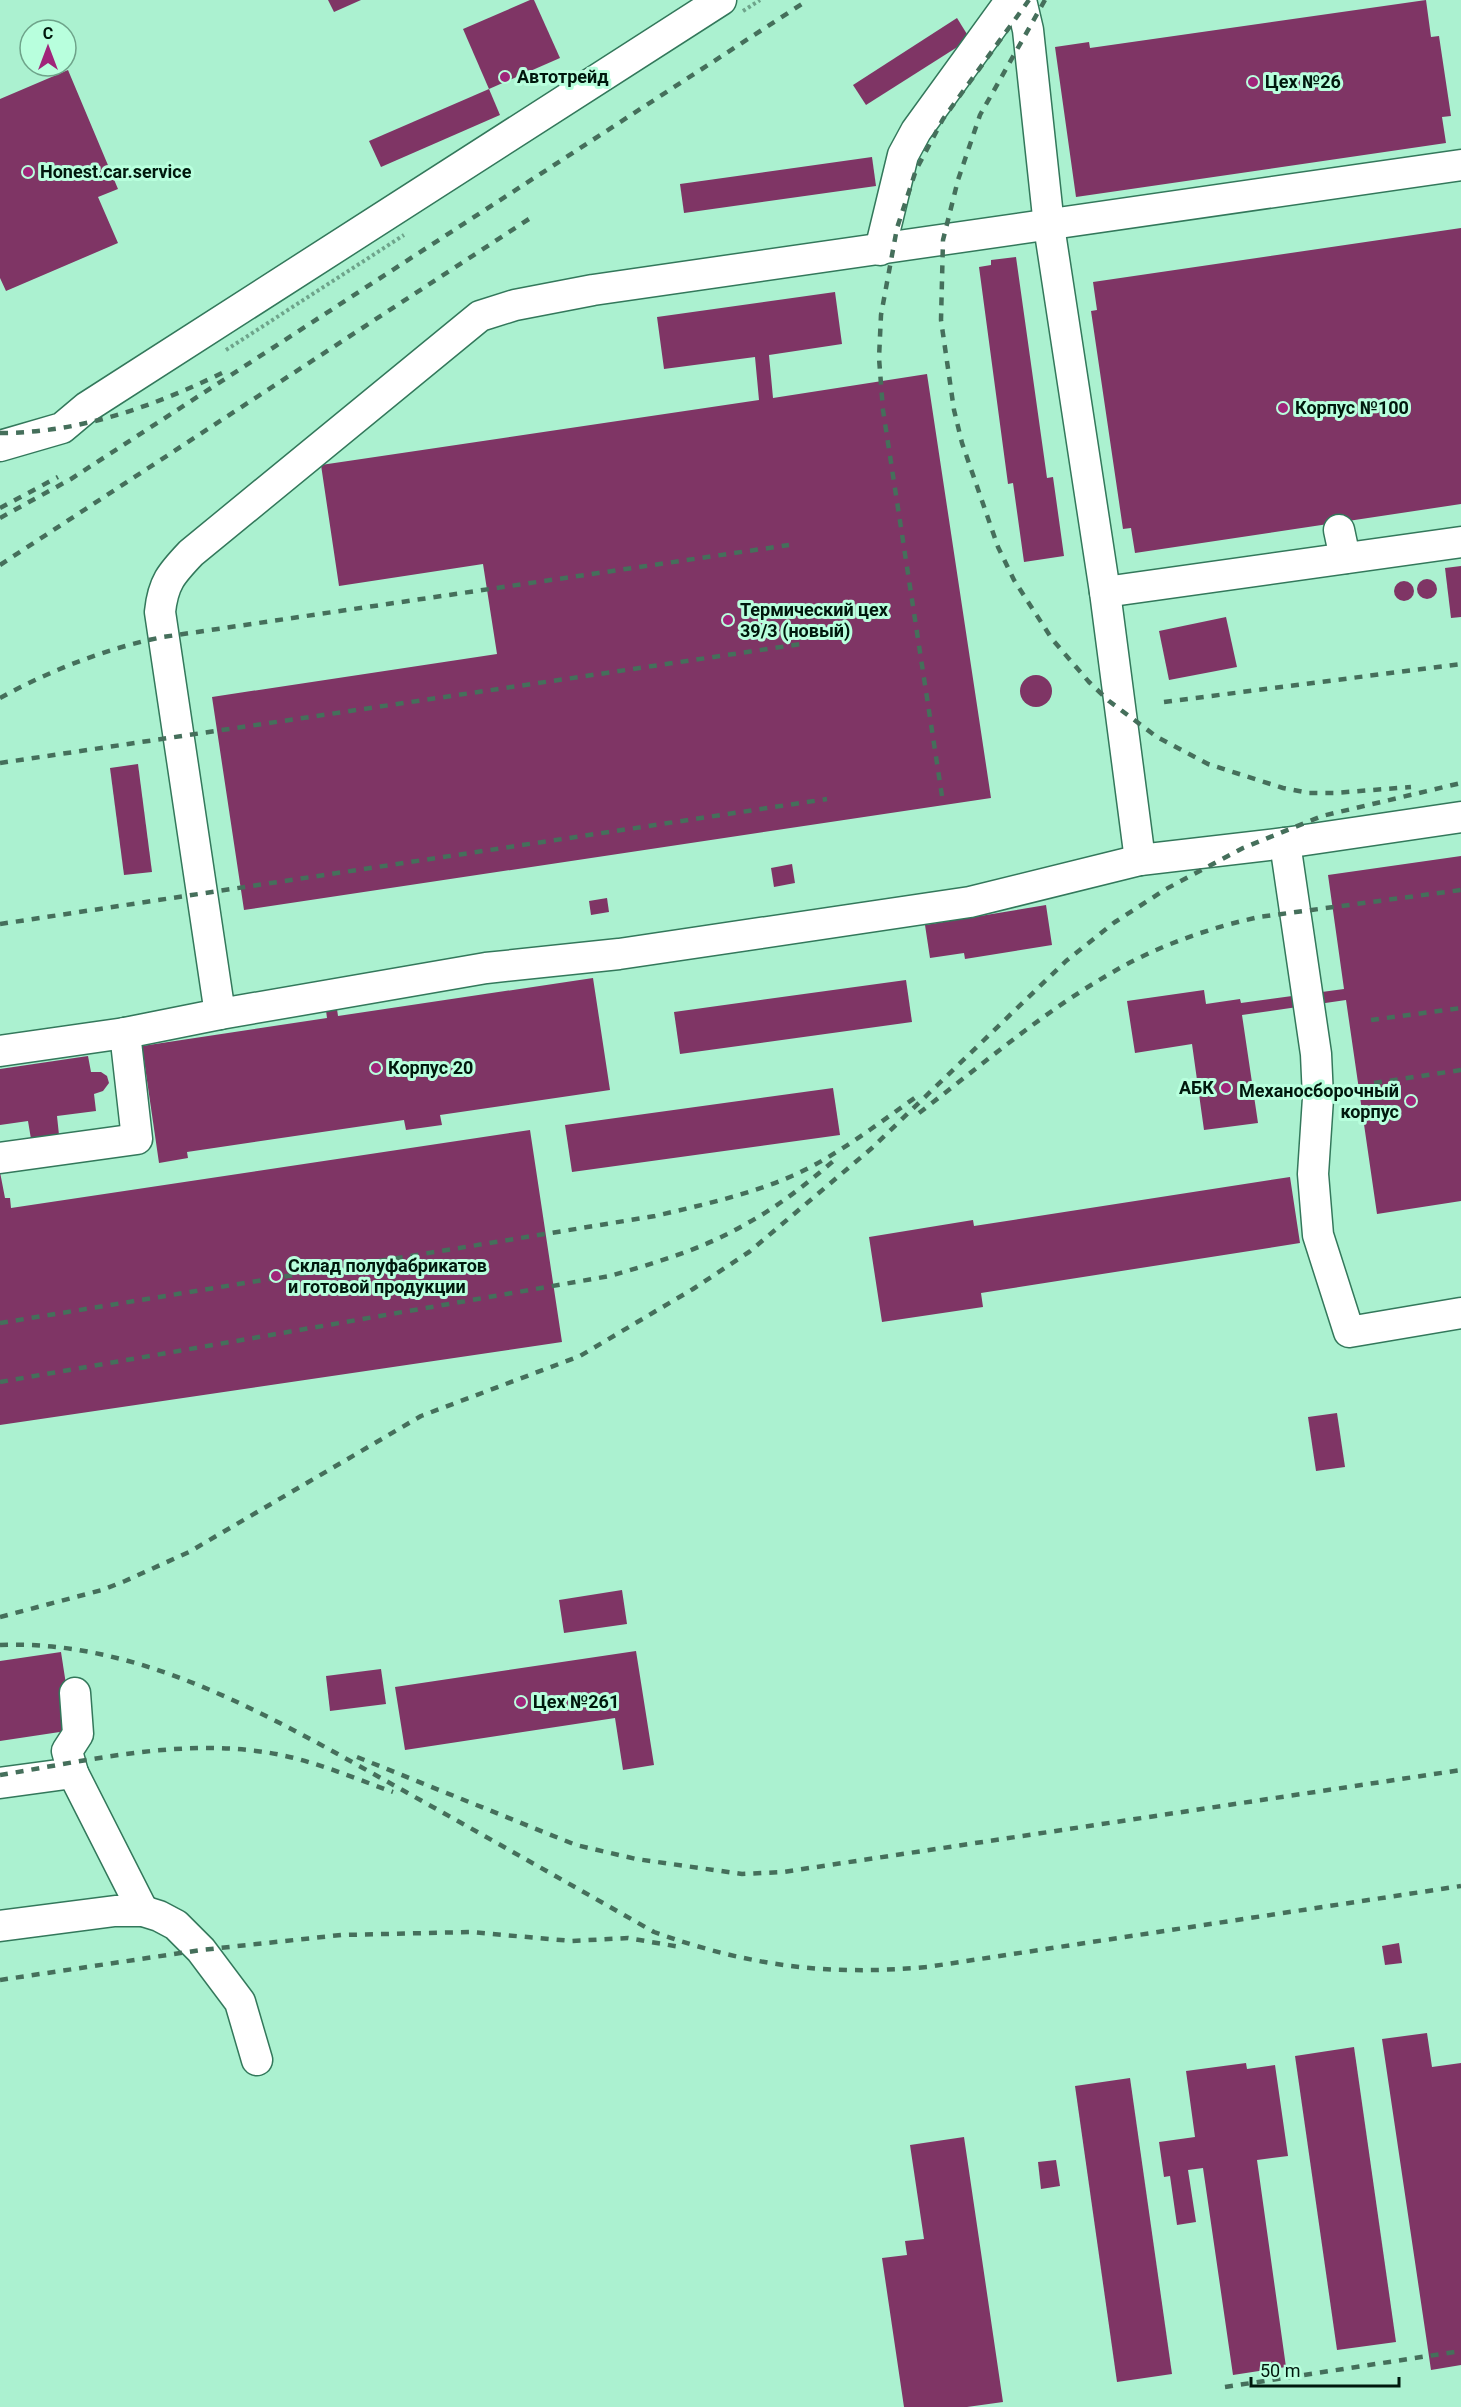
<svg xmlns="http://www.w3.org/2000/svg" width="1461" height="2407" viewBox="0 0 1461 2407" font-family="Roboto,sans-serif">
	<style>
		.building { fill: #7f3565 }
		.lines { fill: none; stroke-linecap: round; stroke-linejoin: round }
		.minor-casing { stroke: #33785b; stroke-width: 33 }
		.path { stroke: #6ea48b; stroke-width: 4; stroke-dasharray: 3 3; stroke-linecap: butt }
		.minor { stroke: #fff; stroke-width: 30 }
		.rail { stroke: #456f5b; stroke-width: 4.5; stroke-dasharray: 8 8; stroke-linecap: butt }
		.poi-dot { fill: #a0257a; stroke: #b8ffdd; stroke-width: 2 }
		.labels { text-anchor: middle; stroke-width: 6; stroke-linejoin: round; paint-order: stroke }
		.poi-label { font-size: 18px; font-weight: bold; fill: #00180d; stroke: #b8ffdd; text-anchor: start }
	</style>
	<rect width="100%" height="100%" fill="#abf1d0"/>
	<g class="building">
		<path d="M328 0H361L334 12Z"/>
		<path d="M530 0H534L560 58 489 89 463 29Z"/>
		<path d="M1426 0 1431 37 1439 36 1451 116 1442 117 1446 143 1076 197 1055 47 1089 42 1090 48Z"/>
		<path d="M957 18 970 39 866 105 853 85Z"/>
		<path d="M68 70 118 189 98 197 118 243 6 291 0 278V99Z"/>
		<path d="M489 89 500 115 381 167 369 141Z"/>
		<path d="M872 157 876 186 684 213 680 184Z"/>
		<path d="M1461 228V504L1135 553 1131 528 1123 529 1091 311 1097 310 1093 282Z"/>
		<path d="M1016 257 1047 478 1053 477 1064 556 1024 562 1013 483 1008 484 979 267 991 265V260Z"/>
		<path d="M835 292 842 344 769 355 773 398 927 374 991 798 244 910 212 697 497 654 483 564 339 586 321 465 759 400 755 357 664 369 657 317Z"/>
		<path d="M1461 566V617L1451 618 1445 568Z"/>
		<circle cx="1427" cy="589" r="10"/>
		<circle cx="1404" cy="591" r="10"/>
		<path d="M1226 617 1237 667 1169 680 1159 631Z"/>
		<circle cx="1036" cy="691" r="16"/>
		<path d="M138 764 152 872 124 875 110 768Z"/>
		<path d="M1461 856V1201L1377 1214 1346 1000 1242 1015 1258 1123 1204 1130 1192 1044 1135 1053 1127 1001 1204 990 1206 1004 1240 999 1241 1003 1344 989 1328 875Z"/>
		<path d="M792 864 795 883 774 887 771 868Z"/>
		<path d="M607 898 609 912 591 915 589 901Z"/>
		<path d="M1046 905 1052 945 965 959 964 953 930 958 925 925Z"/>
		<path d="M593 978 610 1090 440 1115 442 1125 406 1130 404 1120 187 1152 188 1158 159 1163 142 1046 327 1018 325 1003 336 1002 338 1016Z"/>
		<path d="M906 980 912 1022 680 1054 674 1012Z"/>
		<path d="M88 1056 91 1072H101L107 1076 109 1083 103 1091 94 1094 96 1111 57 1116 59 1135 31 1139 28 1121 0 1125V1069Z"/>
		<path d="M833 1088 840 1135 572 1172 565 1125Z"/>
		<path d="M530 1130 562 1342 0 1425V1172L5 1198H10L11 1208Z"/>
		<path d="M1290 1177 1300 1243 981 1293 983 1307 882 1322 869 1237 973 1220 974 1226Z"/>
		<path d="M1337 1413 1345 1467 1316 1471 1308 1417Z"/>
		<path d="M622 1590 627 1624 564 1633 559 1600Z"/>
		<path d="M636 1651 654 1765 623 1770 615 1718 405 1750 395 1687Z"/>
		<path d="M61 1652 73 1730 0 1741V1661Z"/>
		<path d="M381 1669 386 1704 330 1711 326 1676Z"/>
		<path d="M1399 1943 1402 1963 1385 1965 1382 1946Z"/>
		<path d="M1427 2033 1432 2067 1461 2063V2365L1431 2370 1382 2039Z"/>
		<path d="M1354 2047 1396 2342 1337 2350 1295 2056Z"/>
		<path d="M1246 2063 1247 2069 1275 2065 1288 2156 1257 2160 1286 2367 1233 2375 1203 2168 1188 2170 1196 2222 1177 2225 1170 2176 1164 2177 1159 2142 1195 2137 1186 2071Z"/>
		<path d="M1130 2078 1172 2374 1117 2382 1075 2086Z"/>
		<path d="M964 2137 1003 2402 967 2407H904L882 2258 907 2255 905 2241 924 2239 910 2145Z"/>
		<path d="M1056 2160 1060 2186 1041 2189 1038 2162Z"/>
	</g>
	<g class="lines">
		<defs>
			<g id="minor">
				<path d="M1021 0 1028 30 1049 226 1105 592 1140 860 1285 843 1461 817"/>
				<path d="M880 250 903 155 916 131 1011 0"/>
				<path d="M0 446 62 428 87 407 721 0"/>
				<path d="M1339 530 1345 558"/>
				<path d="M1105 592 1461 542"/>
				<path d="M1285 843 1316 1054 1318 1098 1313 1174 1318 1235 1349 1332 1461 1313"/>
				<path d="M1140 860 970 902 619 954 486 968 220 1014 160 612C163 583 171 574 191 553L480 316 515 305 593 290 1461 165"/>
				<path d="M0 1051 125 1033 220 1014"/>
				<path d="M0 1158 137 1139 125 1033"/>
				<path d="M73 1773 143 1911"/>
				<path d="M0 1783 73 1773 67 1751 78 1734 75 1693"/>
				<path d="M0 1926 115 1911H143L159 1916 176 1925 201 1950 240 2002 257 2060"/>
			</g>
		</defs>
		<use href="#minor" class="minor-casing"/>
		<g class="path">
			<path d="M743 11 760 0"/>
			<path d="M226 350 404 235"/>
		</g>
		<use href="#minor" class="minor"/>
		<g class="rail">
			<path d="M1045 0 980 115 958 180 943 240 941 320 954 410 962 443 998 547 1014 580 1052 639 1089 682 1109 701 1157 737 1208 764 1283 788 1309 793H1334L1411 787"/>
			<path d="M0 433C79 433 152 407 222 373"/>
			<path d="M0 508 58 477"/>
			<path d="M0 518 71 479 808 0"/>
			<path d="M0 565 535 215"/>
			<path d="M0 698C51 670 107 648 163 637L789 545"/>
			<path d="M1164 702 1461 664"/>
			<path d="M0 763 801 644"/>
			<path d="M942 796 883 410 879 358 881 315 897 228 916 170 943 119 1029 0"/>
			<path d="M0 924 827 799"/>
			<path d="M1371 1020 1461 1008"/>
			<path d="M1374 1083 1461 1070"/>
			<path d="M919 1113C982 1065 1044 1011 1113 972 1157 946 1209 928 1259 917L1461 890"/>
			<path d="M0 1323 655 1216C702 1205 748 1195 792 1176 837 1156 876 1125 916 1097"/>
			<path d="M0 1382 610 1276C655 1263 703 1249 744 1225 778 1207 809 1182 838 1157"/>
			<path d="M0 1617 102 1590 125 1581 189 1552 421 1416 580 1356 693 1289 749 1252 872 1148 1066 961 1115 922 1166 889 1243 848 1322 816 1461 783"/>
			<path d="M0 1645C143 1639 276 1720 397 1787 483 1835 568 1883 654 1932 749 1966 826 1976 927 1967L1461 1886"/>
			<path d="M357 1757 576 1845 636 1859 742 1874 783 1872 1461 1770"/>
			<path d="M0 1775C98 1759 200 1733 298 1759 331 1768 362 1781 393 1792"/>
			<path d="M0 1980 201 1950 341 1935 470 1932 572 1941 628 1938 680 1947"/>
			<path d="M1225 2387 1461 2351"/>
		</g>
	</g>
	<g class="poi-dot">
		<circle cx="505" cy="77" r="6"/>
		<circle cx="1253" cy="82" r="6"/>
		<circle cx="28" cy="172" r="6"/>
		<circle cx="1283" cy="408" r="6"/>
		<circle cx="728" cy="620" r="6"/>
		<circle cx="376" cy="1068" r="6"/>
		<circle cx="1226" cy="1088" r="6"/>
		<circle cx="1411" cy="1101" r="6"/>
		<circle cx="276" cy="1276" r="6"/>
		<circle cx="521" cy="1702" r="6"/>
	</g>
	<g class="labels">
		<g class="poi-label">
			<text x="517" y="83">Автотрейд</text>
			<text x="1265" y="88">Цех №26</text>
			<text x="40" y="178">Honest.car.service</text>
			<text x="1295" y="414">Корпус №100</text>
			<text x="740" y="616">Термический цех<tspan x="740" dy="21">39/3 (новый)</tspan></text>
			<text x="388" y="1074">Корпус 20</text>
			<text x="1214" y="1094" text-anchor="end">АБК</text>
			<text x="1399" y="1097" text-anchor="end">Механосборочный<tspan x="1399" dy="21">корпус</tspan></text>
			<text x="288" y="1272">Склад полуфабрикатов<tspan x="288" dy="21">и готовой продукции</tspan></text>
			<text x="533" y="1708">Цех №261</text>
		</g>
	</g>
	<g transform="translate(48 48)"><circle r="28" fill="#b8ffdd" stroke="#6ea38a" stroke-width="1.5"/>
	<path d="M0-4.5L10 22L0 15L-10 22Z" fill="#a0257a"/>
	<text y="-9" font-size="16" font-weight="bold" text-anchor="middle" fill="#00180d">С</text>
	</g>
	<path d="M1251 2377v9h148v-9" fill="none" stroke="#00180d" stroke-width="3"/>
	<text x="1260" y="2377" font-size="18" fill="#00180d" stroke="#b8ffdd" stroke-width="4.5" paint-order="stroke">50 m</text>
</svg>
